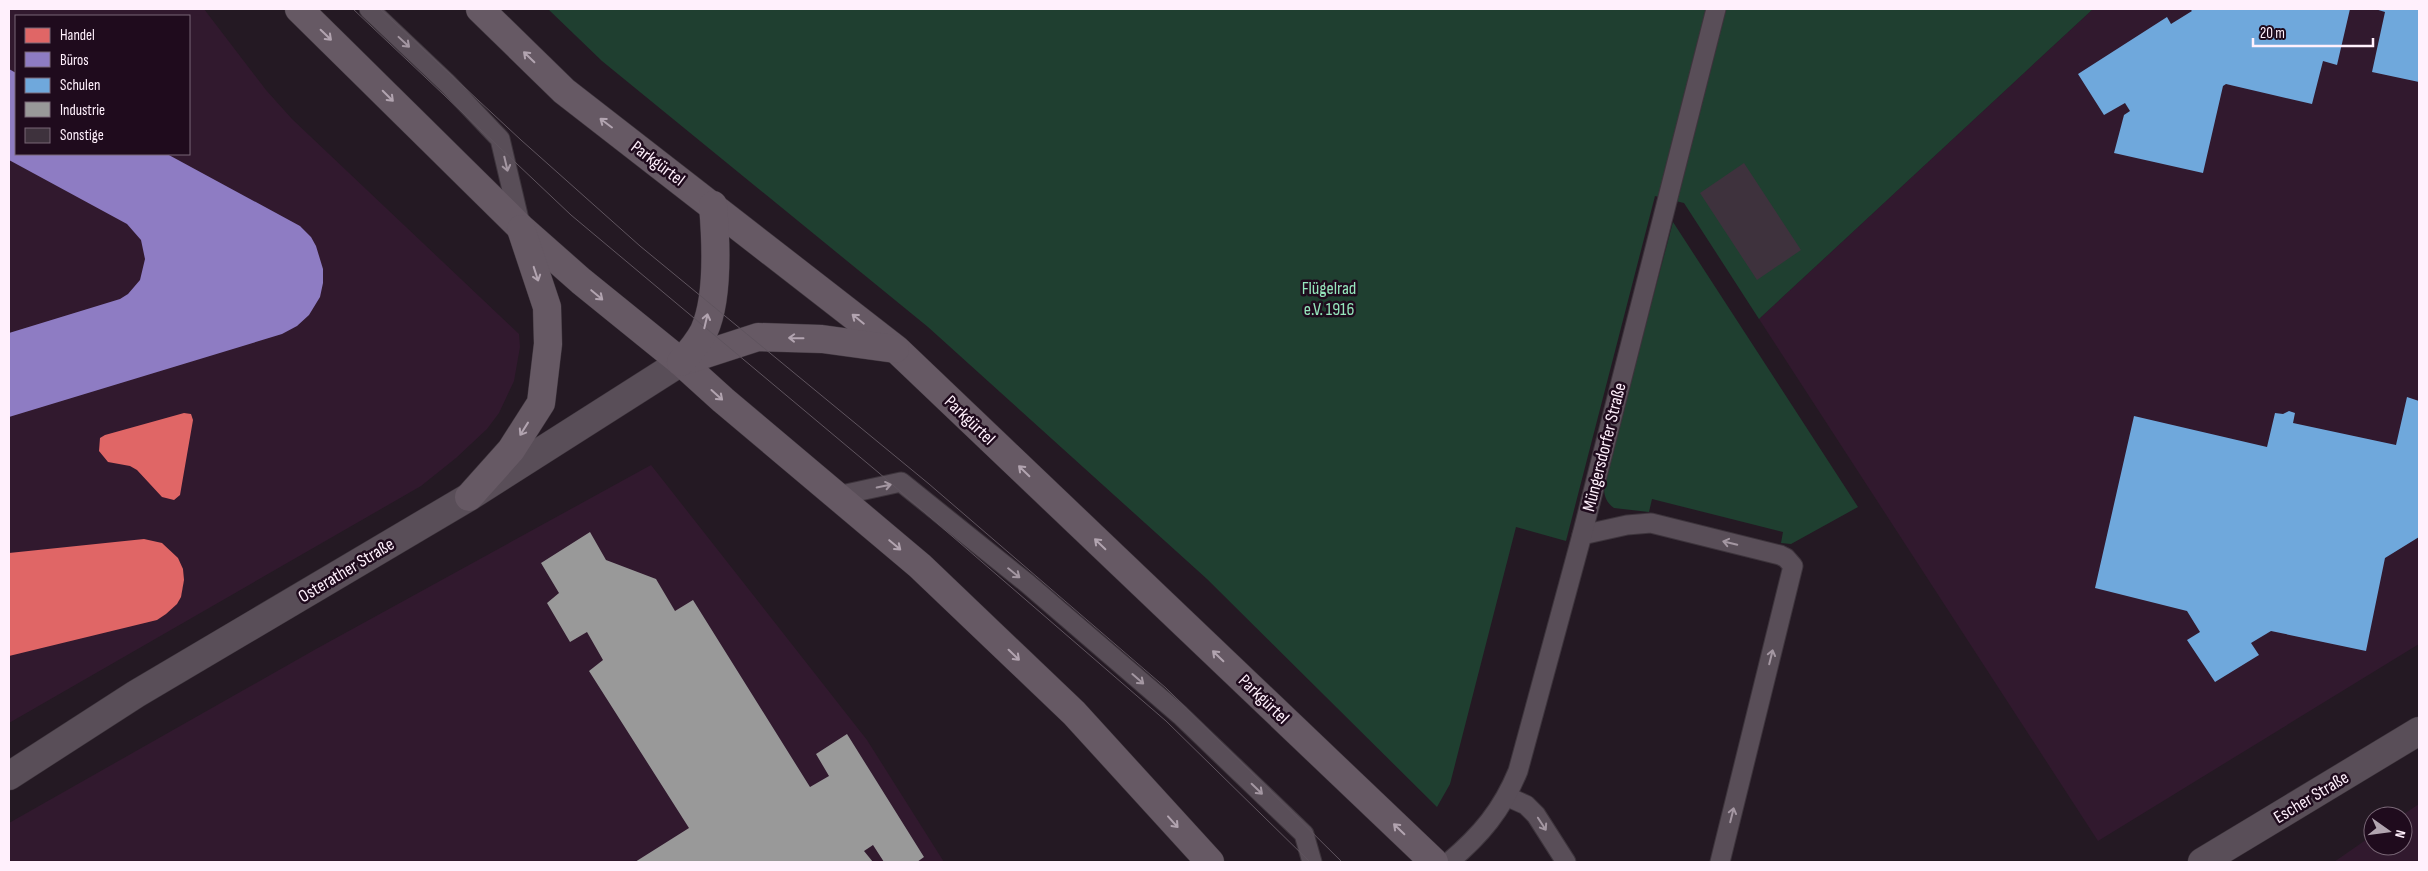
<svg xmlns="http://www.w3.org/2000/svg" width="2428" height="871" viewBox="0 0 2428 871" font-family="'Sofia Sans Condensed',sans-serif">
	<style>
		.built { fill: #31192e; fill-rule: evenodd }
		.green { fill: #1f3f30 }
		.shops { fill: #e06666 }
		.offices { fill: #8e7cc3 }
		.schools { fill: #6fa8dc }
		.industry { fill: #999 }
		.building { fill: #3e323d }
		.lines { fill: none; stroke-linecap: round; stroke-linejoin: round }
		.service-casing { stroke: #3d343c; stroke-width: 21 }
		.minor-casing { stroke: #3d343c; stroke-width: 29 }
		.secondary-casing { stroke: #3d343c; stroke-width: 29 }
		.service { stroke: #594e58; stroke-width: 19 }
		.minor { stroke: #594e58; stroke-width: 28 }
		.secondary { stroke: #665964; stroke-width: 28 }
		.tram { stroke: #5f545e; stroke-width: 1 }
		.oneway { stroke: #b2a4b0 }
		.oneway2 { stroke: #a497a2 }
		.labels { text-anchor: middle; stroke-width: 5; stroke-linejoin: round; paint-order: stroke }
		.street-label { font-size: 18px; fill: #fff0fc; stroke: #1f0b1d }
		.park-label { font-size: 18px; fill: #95e6bc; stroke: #1f0b1d }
	</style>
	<rect width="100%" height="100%" fill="#241923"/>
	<g class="built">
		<path d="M9 9H204L266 90 292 119 519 334 520 347 514 381 499 413 487 429 456 458 421 486 9 723ZM16 16H189V154H16Z"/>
		<path d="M2093 9H2419V644L2098 841 1759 319Z"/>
		<path d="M651 465 867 740 944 862H9V823L316 649Z"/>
		<path d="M2419 804V862H2334L2373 835V846H2403V816H2401Z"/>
	</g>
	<g class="green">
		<path d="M548 9H2093L1759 319 1684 203 1655 196 1566 541 1516 527 1450 784 1437 807 1207 579 928 327 602 61Z"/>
		<path d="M1673 222 1858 507 1791 544 1781 543 1783 532 1652 499 1649 512 1614 508C1600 498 1604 484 1607 470Z"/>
	</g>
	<g class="shops">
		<path d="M184 413 191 414 193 420 180 495 174 500 162 497 137 470 130 466 108 462 99 451 100 438 105 435Z"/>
		<path d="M144 539 162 543 178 558 183 569 184 580 181 597 177 604 166 614 157 620 9 656V553Z"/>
	</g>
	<path class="offices" d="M9 69 16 73V154H167L300 226 311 237 316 246 323 269V283L320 297 309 315 297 326 282 334 9 417V333L120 299 128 294 140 280 145 259 141 240 127 224 9 160Z"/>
	<g class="schools">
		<path d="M2190 9H2350L2337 65 2323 61 2312 104 2226 84 2223 86 2203 173 2114 153 2124 115 2130 111 2125 103 2104 115 2078 74 2167 17 2171 24 2192 11Z"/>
		<path d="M2375 9H2419V82L2372 72 2385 12Z"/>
		<path d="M2407 397 2419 401V537L2385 558 2366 651 2271 631 2251 643 2259 655 2215 682 2187 640 2200 632 2187 611 2095 588 2134 416 2267 447 2275 413 2283 414 2289 411 2295 413 2293 423 2396 445Z"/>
	</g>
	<path class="industry" d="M590 532 606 560 656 579 675 611 693 600 810 787 829 776 816 754 847 734 924 857 917 862H884L873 845 864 851 873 862H635L689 828 589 671 603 660 587 632 570 642 547 603 559 593 541 563Z"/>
	<path class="building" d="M1744 163 1801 250 1757 280 1700 193Z"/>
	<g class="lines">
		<defs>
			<g id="service">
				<path d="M369 9 447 83 500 139 521 228"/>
				<path d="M837 496 901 482 1028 584 1180 715 1304 834 1312 862"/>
				<path d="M1582 535 1627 525 1651 523 1780 555 1786 558 1793 566 1720 862"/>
				<path d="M1508 797 1526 805 1536 815 1566 862"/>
				<path d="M1449 862C1481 835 1502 810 1518 771L1582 535 1716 9"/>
			</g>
			<g id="minor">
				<path d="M9 776 136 694 469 497 681 362"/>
				<path d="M2202 862 2419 731"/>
			</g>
			<g id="secondary">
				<path d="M299 9 521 228 581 281 681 362 723 400 920 566 1074 713 1210 862"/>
				<path d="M480 9 564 91 896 349 1434 862"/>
				<path d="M681 362 758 337 822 339 895 349"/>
				<path d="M681 362C690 352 698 343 704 331 719 298 716 240 713 205"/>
				<path d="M469 497 511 450 541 403 548 344 547 307 521 229"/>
			</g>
		</defs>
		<use href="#service" class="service-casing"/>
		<use href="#minor" class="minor-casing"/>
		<use href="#secondary" class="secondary-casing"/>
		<use href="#service" class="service"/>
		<use href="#minor" class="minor"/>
		<use href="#secondary" class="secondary"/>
		<g class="tram">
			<path d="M353 9 571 215 879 473 1166 721 1310 862"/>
			<path d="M380 9 521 140 640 246 929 484 1166 688 1342 862"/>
		</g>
	</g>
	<defs><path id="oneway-shaft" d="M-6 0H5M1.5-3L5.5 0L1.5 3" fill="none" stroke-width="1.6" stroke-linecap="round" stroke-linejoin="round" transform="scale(1.25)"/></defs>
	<g class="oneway">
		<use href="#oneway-shaft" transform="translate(326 35) rotate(44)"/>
		<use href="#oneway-shaft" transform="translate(529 57) rotate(-136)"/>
		<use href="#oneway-shaft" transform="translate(388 96) rotate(45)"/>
		<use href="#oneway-shaft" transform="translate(606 123) rotate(-143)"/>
		<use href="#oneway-shaft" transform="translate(536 274) rotate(72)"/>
		<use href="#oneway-shaft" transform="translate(597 295) rotate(40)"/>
		<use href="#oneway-shaft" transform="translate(858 319) rotate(-141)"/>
		<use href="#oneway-shaft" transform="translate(706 321) rotate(-77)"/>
		<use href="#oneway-shaft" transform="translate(796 338) rotate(-179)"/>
		<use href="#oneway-shaft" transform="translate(717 395) rotate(42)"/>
		<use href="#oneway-shaft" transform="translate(524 429) rotate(122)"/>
		<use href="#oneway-shaft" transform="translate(1024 471) rotate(-136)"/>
		<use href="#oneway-shaft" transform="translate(1100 544) rotate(-136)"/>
		<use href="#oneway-shaft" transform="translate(895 545) rotate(40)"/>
		<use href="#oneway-shaft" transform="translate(1014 655) rotate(44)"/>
		<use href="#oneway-shaft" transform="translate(1218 656) rotate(-136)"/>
		<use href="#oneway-shaft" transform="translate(1173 822) rotate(48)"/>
		<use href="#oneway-shaft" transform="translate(1399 829) rotate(-136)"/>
	</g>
	<g class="oneway2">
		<use href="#oneway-shaft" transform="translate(404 42) rotate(43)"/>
		<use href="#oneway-shaft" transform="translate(506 164) rotate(77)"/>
		<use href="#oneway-shaft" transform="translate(884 486) rotate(-12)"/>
		<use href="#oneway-shaft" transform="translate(1730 543) rotate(-166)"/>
		<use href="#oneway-shaft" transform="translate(1014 573) rotate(39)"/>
		<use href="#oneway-shaft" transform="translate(1771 657) rotate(-76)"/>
		<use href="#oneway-shaft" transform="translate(1138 679) rotate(41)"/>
		<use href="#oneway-shaft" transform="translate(1257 789) rotate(44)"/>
		<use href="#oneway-shaft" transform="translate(1732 815) rotate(-76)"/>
		<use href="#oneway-shaft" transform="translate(1542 824) rotate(57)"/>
	</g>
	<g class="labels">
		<g class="street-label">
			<text transform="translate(658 163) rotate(37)" y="6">Parkgürtel</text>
			<text transform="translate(970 420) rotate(44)" y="6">Parkgürtel</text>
			<text transform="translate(1604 447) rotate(-76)" y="6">Müngersdorfer Straße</text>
			<text transform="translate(346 570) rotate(-31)" y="6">Osterather Straße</text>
			<text transform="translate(1264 699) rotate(44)" y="6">Parkgürtel</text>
			<text transform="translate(2311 797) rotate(-31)" y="6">Escher Straße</text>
		</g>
		<g class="park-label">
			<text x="1329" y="294">Flügelrad<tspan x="1329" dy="21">e.V. 1916</tspan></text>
		</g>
	</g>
	<rect width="2428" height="871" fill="none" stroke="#fff0fc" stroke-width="20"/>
	<rect x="15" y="15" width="175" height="140" fill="#1f0b1d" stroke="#796776"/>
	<rect x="25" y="28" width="25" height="15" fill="#e06666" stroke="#796776"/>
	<text x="60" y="40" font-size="15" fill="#fff0fc">Handel</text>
	<rect x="25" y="52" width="25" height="15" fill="#8e7cc3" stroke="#796776"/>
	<text x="60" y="65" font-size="15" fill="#fff0fc">Büros</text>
	<rect x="25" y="78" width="25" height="15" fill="#6fa8dc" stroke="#796776"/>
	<text x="60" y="90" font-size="15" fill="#fff0fc">Schulen</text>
	<rect x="25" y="102" width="25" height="15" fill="#999999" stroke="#796776"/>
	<text x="60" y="115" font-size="15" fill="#fff0fc">Industrie</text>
	<rect x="25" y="128" width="25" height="15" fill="#3e323d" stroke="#796776"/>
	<text x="60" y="140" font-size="15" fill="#fff0fc">Sonstige</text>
	<g transform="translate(2388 831) rotate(104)"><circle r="24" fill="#1f0b1d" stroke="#796776"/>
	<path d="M0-4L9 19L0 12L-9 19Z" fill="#b2a5b0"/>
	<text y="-8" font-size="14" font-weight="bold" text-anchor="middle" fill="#fff0fc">N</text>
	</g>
	<path d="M2253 38v8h120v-8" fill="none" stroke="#fff0fc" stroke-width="2.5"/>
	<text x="2260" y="38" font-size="15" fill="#fff0fc" stroke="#1f0b1d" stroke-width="4" paint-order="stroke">20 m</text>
</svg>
